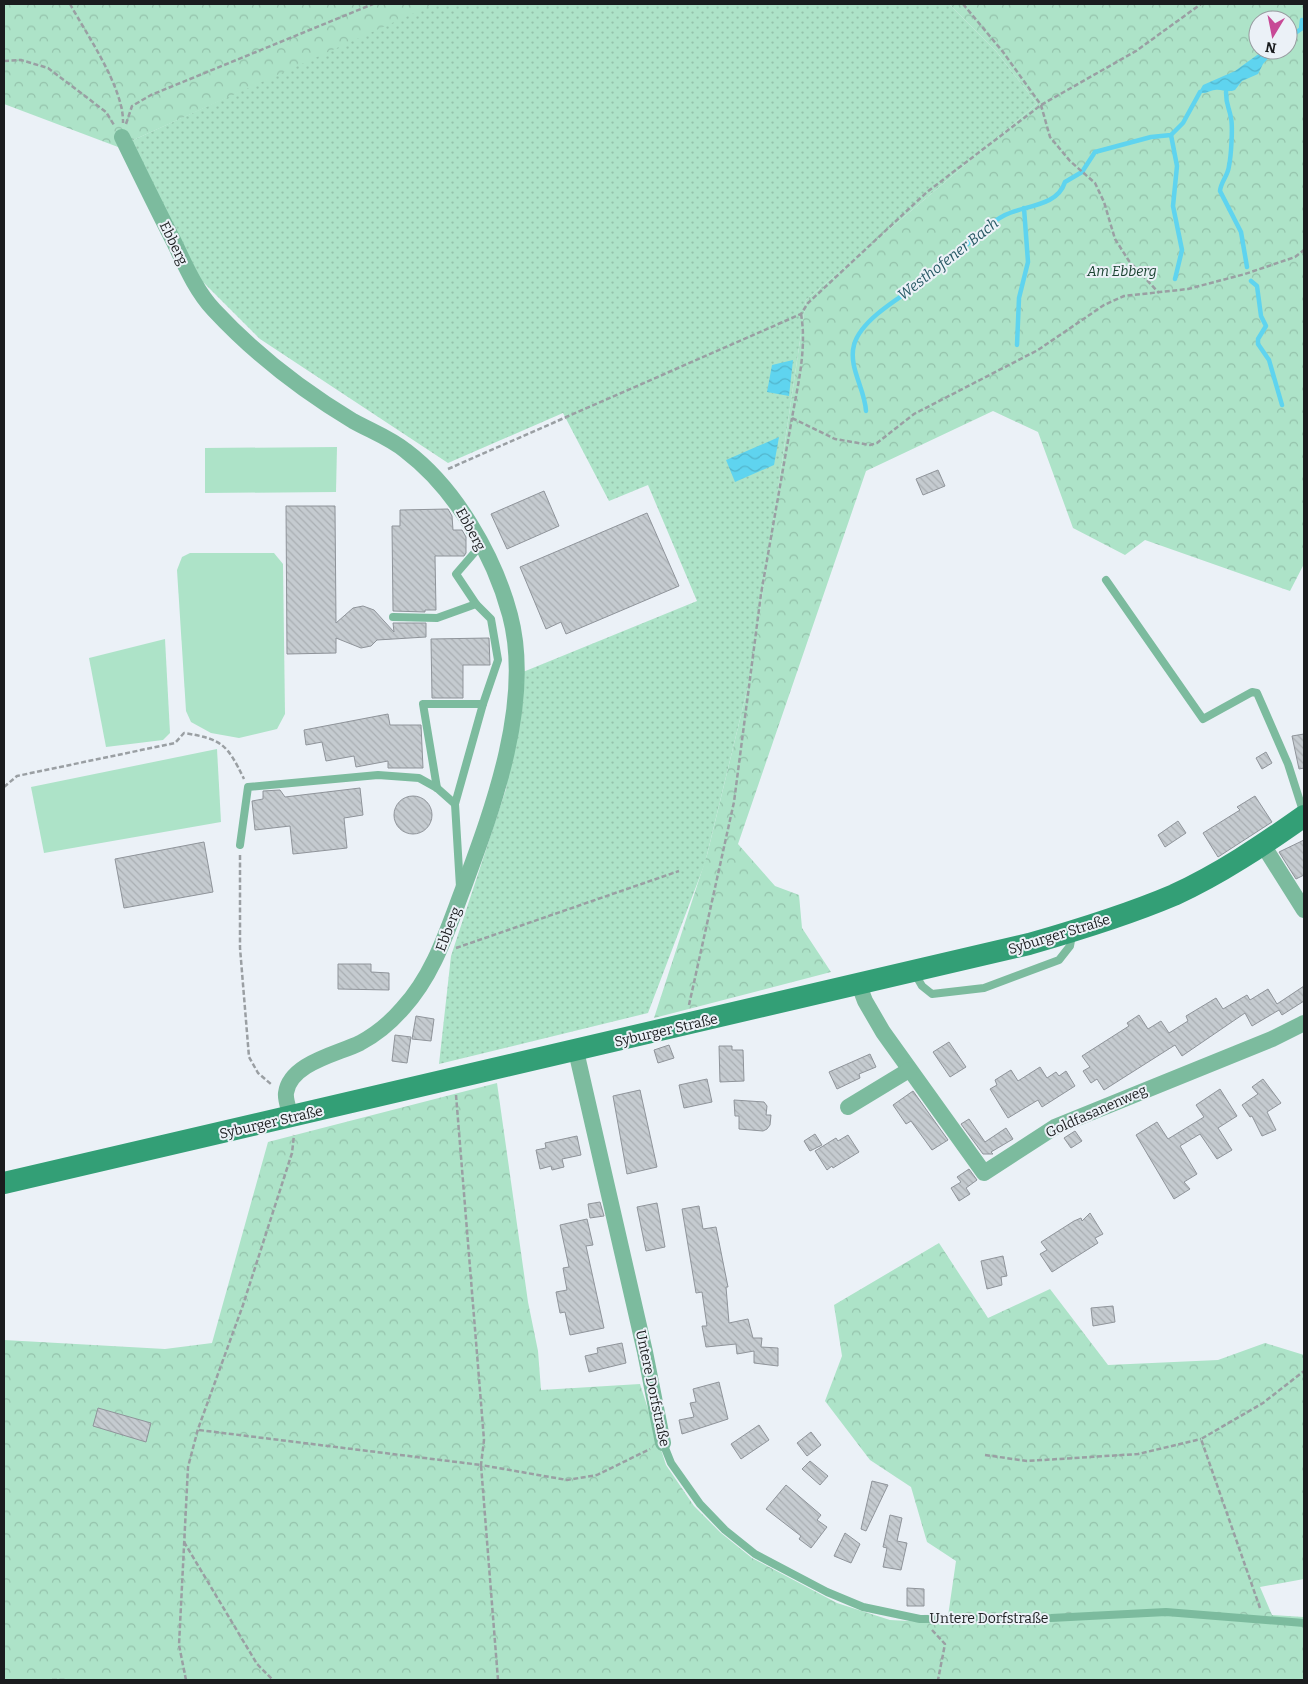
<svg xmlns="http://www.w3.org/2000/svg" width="1308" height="1684" viewBox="0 0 1308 1684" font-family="Bitter,serif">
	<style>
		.grass { fill: url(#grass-dots) }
		.forest { fill: url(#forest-crowns); fill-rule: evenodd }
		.pitch { fill: #ade3c8 }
		.water { fill: url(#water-waves) }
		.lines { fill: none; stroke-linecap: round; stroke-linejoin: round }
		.stream { stroke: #5fd4ef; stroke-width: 4.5 }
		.building { fill: url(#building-back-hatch); stroke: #8f949a }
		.path { stroke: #9a9fa3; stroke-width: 2.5; stroke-dasharray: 5 2.5; stroke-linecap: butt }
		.lane { stroke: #7cbb9e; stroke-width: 8 }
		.street { stroke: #7cbb9e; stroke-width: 16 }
		.secondary { stroke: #339f76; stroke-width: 22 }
		.labels { text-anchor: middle; stroke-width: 4; stroke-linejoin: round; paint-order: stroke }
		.street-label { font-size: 14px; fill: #1a1c1e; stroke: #ebf1f7 }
		.park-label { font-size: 14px; font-style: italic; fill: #1b4432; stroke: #ebf1f7 }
		.water-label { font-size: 15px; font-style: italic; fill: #275864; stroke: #ebf1f7 }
	</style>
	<defs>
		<pattern id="grass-dots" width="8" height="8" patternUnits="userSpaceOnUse" patternTransform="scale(1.25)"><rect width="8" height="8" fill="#ade3c8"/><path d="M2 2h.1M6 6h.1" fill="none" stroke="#94c2ab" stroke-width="1.8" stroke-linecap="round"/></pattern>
		<pattern id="forest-crowns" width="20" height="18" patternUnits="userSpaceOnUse" patternTransform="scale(1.25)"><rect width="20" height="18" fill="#ade3c8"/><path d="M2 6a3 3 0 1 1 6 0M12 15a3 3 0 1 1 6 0" fill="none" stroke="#94c2ab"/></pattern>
		<pattern id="water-waves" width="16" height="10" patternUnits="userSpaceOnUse" patternTransform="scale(1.25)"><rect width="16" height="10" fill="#5fd4ef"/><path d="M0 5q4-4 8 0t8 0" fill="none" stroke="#52b5cc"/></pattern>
		<pattern id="building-back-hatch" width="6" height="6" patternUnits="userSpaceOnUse" patternTransform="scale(1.25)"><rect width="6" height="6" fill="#c5cbd0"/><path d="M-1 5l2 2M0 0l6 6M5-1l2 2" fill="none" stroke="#a9aeb2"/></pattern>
	</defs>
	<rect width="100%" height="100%" fill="#ebf1f7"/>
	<path class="grass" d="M430 4H949L996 51 1037 104 806 300 750 678 705 863 648 1013 439 1064 451 956 506 789 523 672 697 601 648 485 609 501 563 413 448 463 260 339 200 279 129 142Z"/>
	<g class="forest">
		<path d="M4 4H434L118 147 4 104Z"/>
		<path d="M949 4H1304V564L1290 591 1145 540 1125 555 1073 528 1038 432 993 411 866 471 738 844 775 886 799 895 802 928 831 972 654 1018 707 855 750 678 806 300 1037 104 996 51ZM1258 20H1288V50H1258Z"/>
		<path d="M497 1083 528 1302 538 1351 541 1390 640 1384 666 1465 694 1506 721 1533 752 1558 837 1603 890 1620 947 1623 956 1561 927 1542 911 1487 870 1460 825 1401 842 1356 834 1305 939 1243 988 1318 1050 1289 1108 1365 1218 1360 1265 1343 1304 1355V1579L1260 1587 1272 1615 1304 1617V1680H4V1340L165 1349 212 1343 268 1142Z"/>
	</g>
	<g class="pitch">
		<path d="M337 447 336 492 205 493V448Z"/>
		<path d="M190 553H274L283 564 285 714 277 729 239 738 211 733 191 722 186 711 177 570 182 557Z"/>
		<path d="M165 639 170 733 163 740 106 747 89 658Z"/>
		<path d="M217 749 221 822 44 853 31 787Z"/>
	</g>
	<g class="water">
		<path d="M1264 50H1276L1263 64 1258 74 1242 81 1235 90C1227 93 1222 89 1215 90 1208 91 1205 95 1199 92L1203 85 1235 71Z"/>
		<path d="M793 360 789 396 767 392 772 365Z"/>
		<path d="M779 437 774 465 735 482 726 460Z"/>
	</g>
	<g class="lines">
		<g class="stream">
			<path d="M1288 38 1301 29 1302 20"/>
			<path d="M1226 92C1226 105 1229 107 1231 118 1233 127 1231 157 1229 166 1228 176 1221 181 1220 191L1241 232 1247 267"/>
			<path d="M1171 135 1177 166 1173 206 1182 250 1175 279"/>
			<path d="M1251 281 1257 286 1261 316 1266 326 1258 339V344L1269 360 1282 405"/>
			<path d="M1017 345 1019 298 1028 262 1024 208"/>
			<path d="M866 411C865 389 848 367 854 345 862 315 916 289 938 271 960 253 980 228 1005 215 1025 205 1057 207 1065 182L1082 172 1095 152 1151 137 1171 135 1183 123 1200 92"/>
		</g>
	</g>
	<g class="building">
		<path d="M938 470 945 486 923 495 916 479Z"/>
		<path d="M544 491 559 526 507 549 491 514Z"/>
		<path d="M286 506H335L336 623 353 608 363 606 374 610 394 632 393 623H426V637L377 640 371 646 361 648 336 638V653L287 654Z"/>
		<path d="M448 509 452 516 453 530H462L466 537V553L464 556H435L436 610H425V612L393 611 392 526H400V510Z"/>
		<path d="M647 513 679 586 566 634 561 622 546 629 520 567Z"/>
		<path d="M489 638 490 665H463V698H432L431 639Z"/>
		<path d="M388 714 390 725H421L423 768H388V761L356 767 354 756 326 761 322 742 306 745 304 730Z"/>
		<path d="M1304 734V768L1299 769 1292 736Z"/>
		<path d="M1266 752 1272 763 1262 769 1256 758Z"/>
		<path d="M360 788 363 815 344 818 347 848 293 854 290 826 255 830 252 801 263 799V791L280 790 285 797Z"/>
		<circle cx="413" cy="815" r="19"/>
		<path d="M1255 796 1272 822 1218 857 1203 833 1240 810 1237 807Z"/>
		<path d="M1178 821 1186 833 1165 847 1158 835Z"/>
		<path d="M1304 840V875L1296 879 1279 852Z"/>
		<path d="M204 842 213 892 124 908 115 859Z"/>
		<path d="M338 964H371V972L389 973V990L338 989Z"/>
		<path d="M1304 986V1001L1282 1015 1279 1010 1252 1026 1245 1013 1182 1056 1175 1045 1104 1090 1097 1079 1091 1083 1083 1071 1090 1067 1082 1056 1129 1026 1127 1023 1139 1015 1148 1029 1161 1021 1169 1033 1188 1021 1186 1016 1216 998 1223 1009 1247 995 1250 1000 1268 989 1277 1004Z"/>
		<path d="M416 1016 434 1019 431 1041 412 1039Z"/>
		<path d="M395 1035 411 1037 407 1063 392 1061Z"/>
		<path d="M949 1042 966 1067 950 1077 933 1052Z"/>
		<path d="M669 1045 674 1058 658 1063 654 1050Z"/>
		<path d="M719 1046H732V1050H743L744 1081 720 1082Z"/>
		<path d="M870 1054 876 1067 859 1074 860 1078 837 1089 829 1072Z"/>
		<path d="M1040 1067 1047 1078 1056 1072 1059 1076 1066 1071 1075 1086 1042 1107 1038 1100 1008 1118 990 1089 997 1085 995 1080 1011 1070 1018 1081Z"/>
		<path d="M707 1079 712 1102 684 1108 679 1085Z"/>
		<path d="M1263 1079 1281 1103 1267 1112 1276 1130 1262 1136 1252 1116 1250 1117 1242 1105 1258 1094 1252 1087Z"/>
		<path d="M1220 1089 1237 1116 1218 1128 1232 1150 1217 1159 1200 1134 1180 1146 1197 1174 1184 1182 1190 1189 1174 1199 1136 1135 1157 1122 1168 1139 1204 1117 1196 1105Z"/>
		<path d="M640 1090 657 1167 627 1174 613 1096Z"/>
		<path d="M913 1091 948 1140 932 1150 911 1121 906 1124 893 1105Z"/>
		<path d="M734 1100 764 1102 767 1106 766 1115H771L770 1125 767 1129 763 1131 739 1129V1116H735Z"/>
		<path d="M969 1119 985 1142 1006 1128 1013 1139 991 1152 993 1154H983L961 1124Z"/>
		<path d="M1075 1131 1082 1141 1071 1148 1064 1138Z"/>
		<path d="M815 1134 822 1145 810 1151 804 1141Z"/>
		<path d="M848 1135 859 1152 833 1168 832 1166 827 1170 815 1151 836 1138 838 1141Z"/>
		<path d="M577 1136 581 1155 562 1159 564 1167 552 1170 551 1166 540 1169 536 1150 546 1148 545 1143Z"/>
		<path d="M969 1169 977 1180 966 1188 970 1194 959 1201 951 1188 961 1182 957 1177Z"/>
		<path d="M600 1202 604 1216 590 1218 588 1204Z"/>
		<path d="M657 1203 665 1247 646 1251 637 1207Z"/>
		<path d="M699 1206 703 1229 716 1227 728 1287H726L729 1323 748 1319 753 1338H762L761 1347 778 1348V1366L754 1363V1351L737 1354 736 1344 706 1347 702 1326H707L702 1292 696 1293 682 1209Z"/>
		<path d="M1090 1213 1103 1234 1095 1238 1098 1243 1052 1272 1040 1254 1047 1250 1041 1242 1074 1221 1081 1218 1082 1221Z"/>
		<path d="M587 1219 593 1245 586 1246 604 1328 570 1335 565 1312 560 1313 556 1292 567 1290 563 1268 569 1267 560 1225Z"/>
		<path d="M1003 1256 1007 1276 1001 1277 1002 1285 987 1289 981 1261Z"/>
		<path d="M1113 1306 1115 1322 1093 1326 1091 1308Z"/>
		<path d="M622 1343 626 1363 589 1372 585 1356 598 1353 597 1348Z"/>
		<path d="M719 1382 728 1419 682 1434 679 1420 694 1417 690 1403 696 1402 693 1389Z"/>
		<path d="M98 1408 151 1423 146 1442 93 1426Z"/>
		<path d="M759 1425 769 1440 741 1459 731 1444Z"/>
		<path d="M811 1432 821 1445 807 1456 797 1443Z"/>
		<path d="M810 1461 828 1476 820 1485 802 1469Z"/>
		<path d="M872 1481 888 1485 866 1531 861 1529Z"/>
		<path d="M786 1485 821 1515 817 1520 827 1527 811 1548 799 1539 801 1536 766 1509Z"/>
		<path d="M890 1515 902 1518 897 1541 907 1543 901 1570 883 1567 887 1548 883 1547Z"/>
		<path d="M845 1533 860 1544 851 1563 834 1556Z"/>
		<path d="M907 1588 924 1589V1606H907Z"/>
	</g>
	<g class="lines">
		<g class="path">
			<path d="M70 4C87 35 124 88 123 123"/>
			<path d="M963 4 1003 52 1041 105 1050 137 1070 161 1095 183 1104 202 1115 239 1129 261 1159 293"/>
			<path d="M4 61 21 60 48 68 106 112 114 125"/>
			<path d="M126 124 132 106 151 95 373 4"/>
			<path d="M801 314C807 348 798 384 792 418L835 439 870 445 877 443 914 414 1038 350 1104 305 1124 296 1188 289 1245 274 1295 257 1304 250"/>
			<path d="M448 469 801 314 808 303 927 192 1041 105 1136 51 1201 4"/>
			<path d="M4 787 17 776 175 743 184 733C222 739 227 744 244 779"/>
			<path d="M240 855V948L249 1057 258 1073 272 1085"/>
			<path d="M456 948 679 871"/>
			<path d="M689 1005 734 802 761 594 792 418"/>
			<path d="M456 1095 484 1440 481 1465 567 1480 597 1475 650 1449"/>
			<path d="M199 1430 481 1465 498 1680"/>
			<path d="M985 1455 1027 1461 1138 1454 1201 1439"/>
			<path d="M184 1542 257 1664 273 1680"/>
			<path d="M1260 1608 1201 1439 1263 1403 1304 1371"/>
			<path d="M932 1630 945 1644 938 1680"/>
			<path d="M52 1680H65"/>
			<path d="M186 1680 179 1645 188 1467 198 1429 243 1305 292 1153 294 1135"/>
		</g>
		<g class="lane">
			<path d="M1106 580 1203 719 1252 692 1257 693 1288 764 1304 814"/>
			<path d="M476 604 456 574 481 545"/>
			<path d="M393 617 437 618 476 604 491 619 498 660 483 704"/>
			<path d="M437 788 423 704H483L455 804"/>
			<path d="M240 845 248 787 378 775 419 778 437 788 455 804 460 887"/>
			<path d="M915 974 922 986 932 994 984 988 1059 960 1070 946 1072 935"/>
			<path d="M663 1443 671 1463 700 1504 725 1530 755 1554 827 1592 863 1607 920 1619 1051 1618 1166 1612 1304 1623"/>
		</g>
		<g class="street">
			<path d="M122 137C139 172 156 207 174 242 185 265 196 291 214 310 254 353 303 391 353 421 371 431 390 438 406 451 455 488 494 555 510 615 533 701 493 808 463 889 447 931 434 974 403 1008 391 1022 375 1035 360 1043 338 1054 290 1063 286 1093 285 1100 289 1109 291 1117"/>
			<path d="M1263 845 1304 910"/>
			<path d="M859 985 865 1001 883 1032 984 1173 1055 1127 1272 1039 1304 1023"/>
			<path d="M576 1051 645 1352 663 1443"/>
			<path d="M848 1107 909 1070"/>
		</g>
		<path class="secondary" d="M4 1183 1029 944C1078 930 1127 915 1174 895 1220 874 1263 845 1304 816"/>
	</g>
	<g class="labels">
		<g class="street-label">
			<text transform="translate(174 243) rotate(64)" y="5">Ebberg</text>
			<text transform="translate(471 529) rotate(61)" y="5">Ebberg</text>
			<text transform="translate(448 929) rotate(-69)" y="5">Ebberg</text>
			<text transform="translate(1059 934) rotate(-17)" y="5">Syburger Straße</text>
			<text transform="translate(666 1030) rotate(-13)" y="5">Syburger Straße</text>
			<text transform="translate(1096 1111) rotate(-24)" y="5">Goldfasanenweg</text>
			<text transform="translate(271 1122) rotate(-13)" y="5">Syburger Straße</text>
			<text transform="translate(653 1388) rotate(78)" y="5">Untere Dorfstraße</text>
			<text x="989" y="1623">Untere Dorfstraße</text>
		</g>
		<g class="park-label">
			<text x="1122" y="276">Am Ebberg</text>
		</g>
		<g class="water-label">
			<text transform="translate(948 259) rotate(-38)" y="5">Westhofener Bach</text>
		</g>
	</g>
	<rect width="1308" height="1684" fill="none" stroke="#1a1c1e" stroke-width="10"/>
	<g transform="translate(1273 35) rotate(190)"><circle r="24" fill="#ebf1f7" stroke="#979ca0"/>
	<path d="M0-4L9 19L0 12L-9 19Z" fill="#c74996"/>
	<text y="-8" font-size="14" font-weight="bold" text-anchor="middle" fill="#1a1c1e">N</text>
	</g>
</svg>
